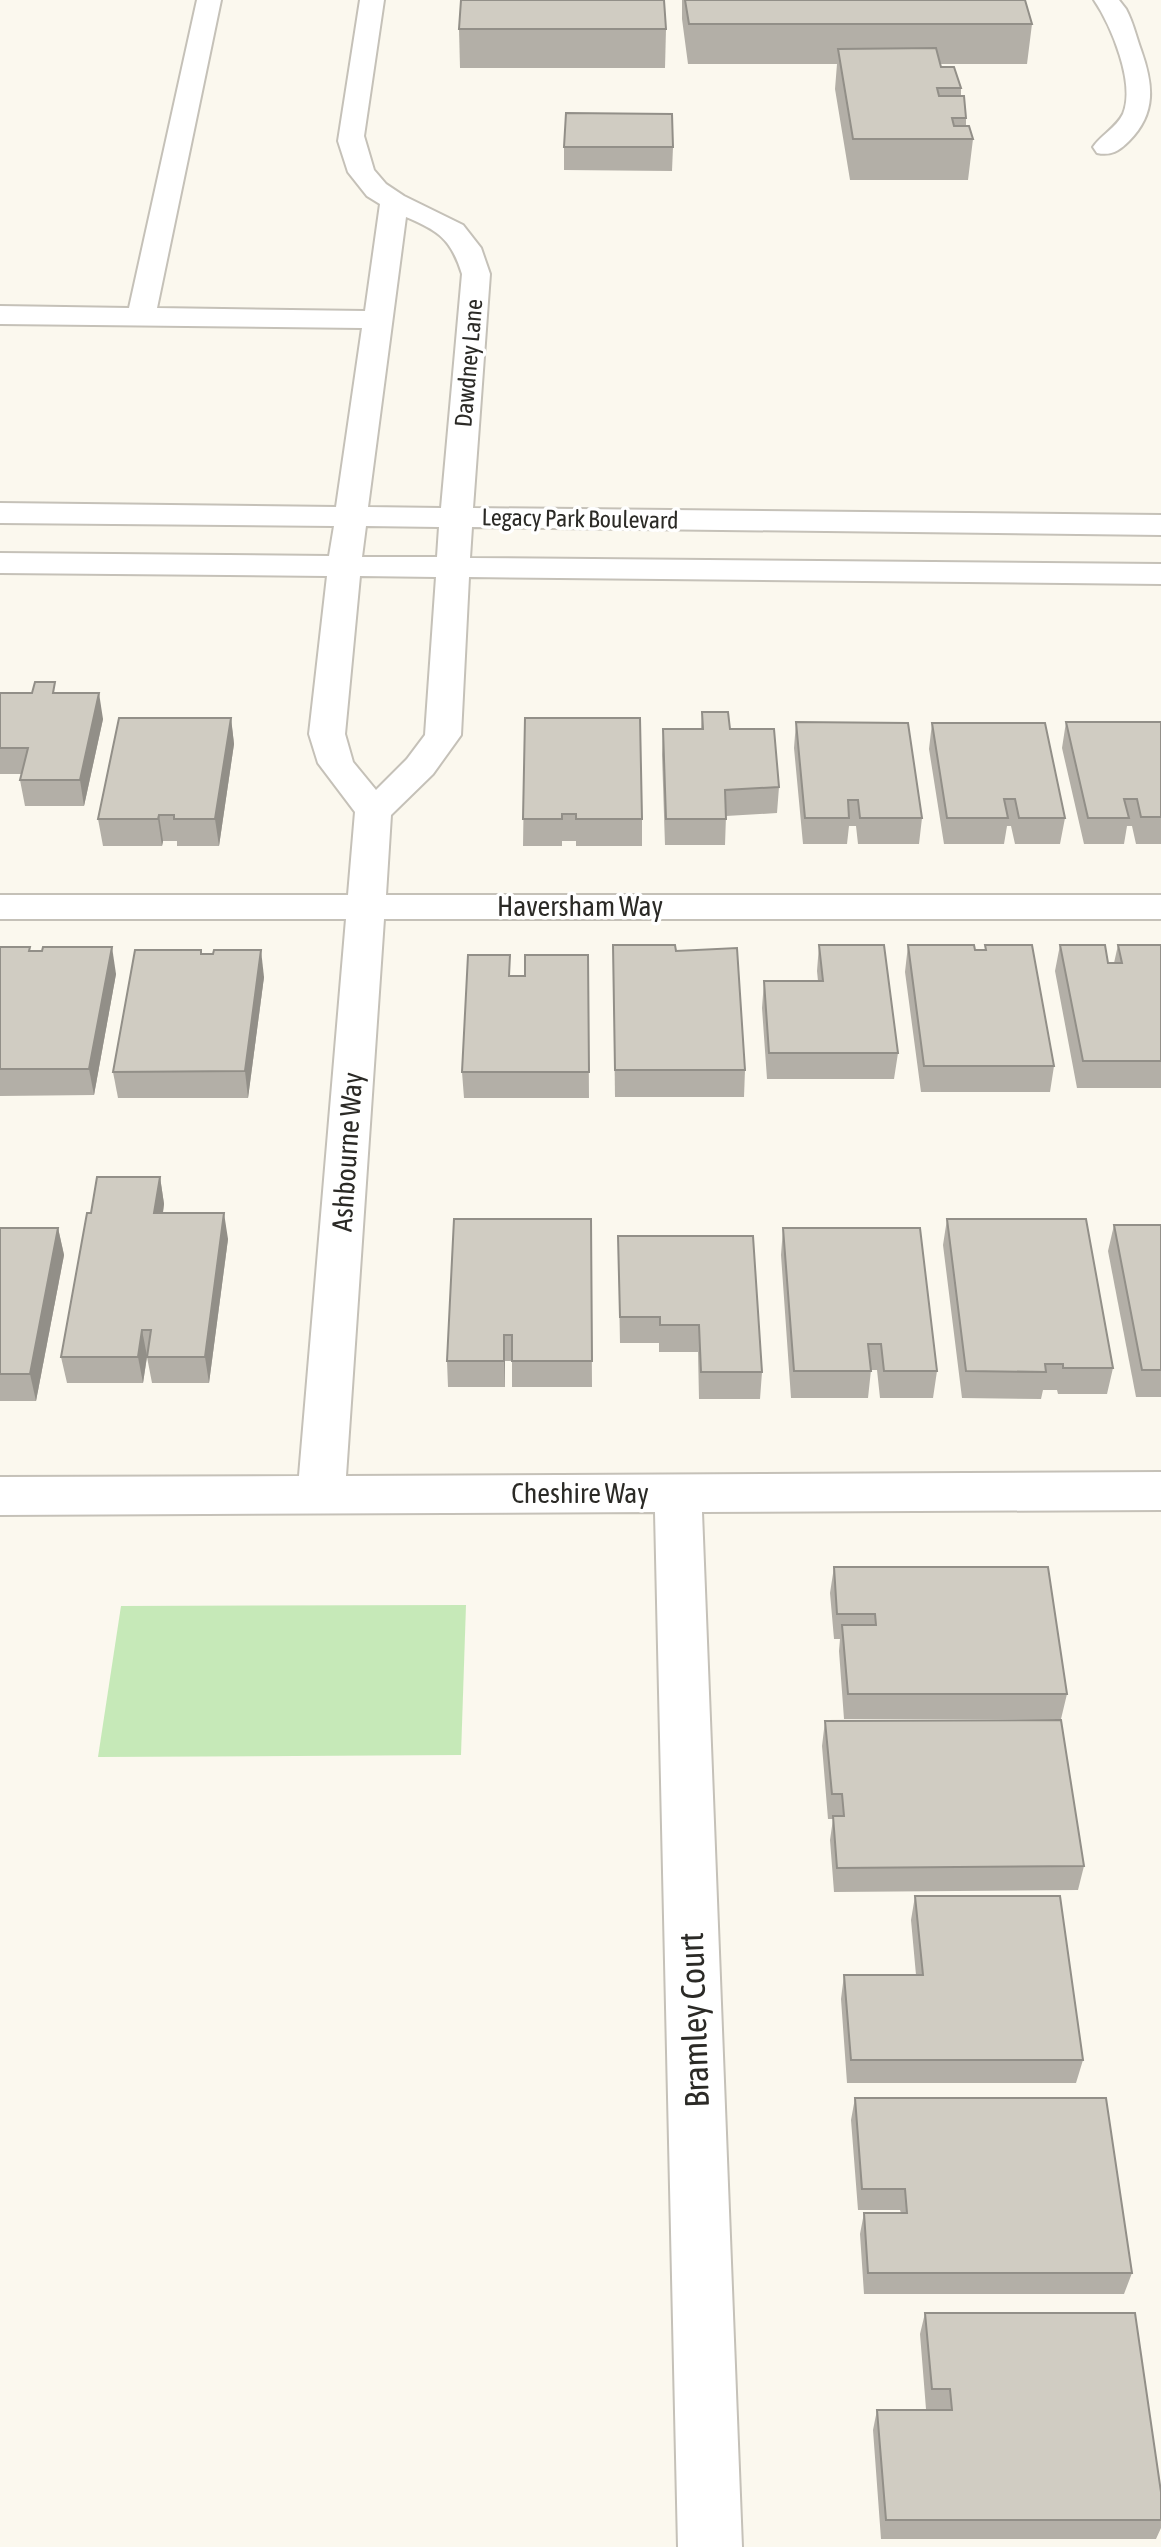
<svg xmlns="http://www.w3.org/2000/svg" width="1161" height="2547" viewBox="0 0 1161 2547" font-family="'Asap Condensed',sans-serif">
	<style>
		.green { fill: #c6e9b8 }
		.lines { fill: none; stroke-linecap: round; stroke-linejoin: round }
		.minor-casing { stroke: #c5c1b8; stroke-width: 4 }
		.minor { fill: #fff; fill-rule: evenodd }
		.wall { fill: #b3afa7 }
		.shaded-wall { fill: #928f88 }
		.building { fill: #d0ccc2; stroke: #928f88; stroke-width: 2 }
		.labels { text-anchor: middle; stroke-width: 7; stroke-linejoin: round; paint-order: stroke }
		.far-street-label { font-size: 24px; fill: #2b2a26; stroke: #fff }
		.street-label { font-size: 28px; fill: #2b2a26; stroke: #fff }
		.near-street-label { font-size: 34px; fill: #2b2a26; stroke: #fff }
	</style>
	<rect width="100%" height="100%" fill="#fbf8ee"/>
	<path class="green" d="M466 1605 461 1755 98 1757 121 1606Z"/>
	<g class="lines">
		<defs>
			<g id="minor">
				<path d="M197 0H221L157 308 365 311 380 204 367 196 348 172 338 141 360 0H384L364 136 374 170 386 184 404 196 463 225 481 248 490 274 473 508 1161 515V535L472 527 470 558 1161 564V584L469 577 461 735 433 774 391 815 386 895H1161V919H384L346 1476 1161 1472V1510L702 1512 742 2547H678L655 1512 0 1515V1477L299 1476 346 919H0V895H348L355 812 318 763 309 734 327 576 0 573V553L329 556 334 526 0 523V503L336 507 362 328 0 324V306L129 308ZM406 217C439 231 451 239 462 274L441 508 368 507ZM366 526 439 527 437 557H362ZM360 576 436 577 425 735 407 759 376 790 353 762 345 734Z"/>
				<path d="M1094 0H1119L1126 9C1133 22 1136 36 1141 50 1153 84 1157 113 1129 141 1119 151 1111 156 1097 153L1093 147C1101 135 1116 128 1123 114 1136 84 1111 25 1094 0Z"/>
			</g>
		</defs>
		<use href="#minor" class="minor-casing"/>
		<use href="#minor" class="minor"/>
	</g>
	<g class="wall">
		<path d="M682 0H1025L1032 24 1027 64H940L941 67 961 88V96L966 118V126L973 139 968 180H850L835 89 837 64H688L682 19Z"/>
		<path d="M459 29H666L665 68H460Z"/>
		<path d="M564 147H673L672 171 564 170Z"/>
		<path d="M0 693H57L103 719 84 806H25L20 780 22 774H0Z"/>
		<path d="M702 712 779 787 777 813 726 816 725 845H665L662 755 663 729H701Z"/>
		<path d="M231 718 234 744 219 846H177V841H163L162 846H103L98 819Z"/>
		<path d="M525 718 642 819V846H576V841H562V846H523Z"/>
		<path d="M796 722 922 818 919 844H858L856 826H849L847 844H803L794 748Z"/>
		<path d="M1066 722H1161V844H1136L1132 826H1127L1124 844H1084L1062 748Z"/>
		<path d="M932 723 1065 818 1060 844H1015L1011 826H1007L1004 844H944L929 749Z"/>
		<path d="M613 945 676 951 745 1070 744 1097H615Z"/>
		<path d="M819 945 898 1053 894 1079H767L762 1008 764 981H818L817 971Z"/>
		<path d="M908 945 975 950H985V945L1054 1066 1050 1092H921L905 972Z"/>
		<path d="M1060 945 1108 963H1114L1118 945H1161V1088H1077L1055 971Z"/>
		<path d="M0 947 30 951 116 974 94 1095 0 1096Z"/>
		<path d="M202 954 264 977 248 1098H118L113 1072Z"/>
		<path d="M588 955 589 1098H464L462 1072 510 976H525Z"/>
		<path d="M160 1177 164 1204 163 1213 228 1239 209 1383H152L147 1357 143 1383H67L61 1357 91 1213Z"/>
		<path d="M591 1219 592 1387H512V1361H505V1387H448L447 1361Z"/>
		<path d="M947 1219 1113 1368 1107 1394H1058L1057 1390H1043L1041 1399 962 1398 943 1245Z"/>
		<path d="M1114 1225H1161V1397H1136L1108 1251Z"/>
		<path d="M0 1228H58L64 1255 36 1401H0Z"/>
		<path d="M783 1228 937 1371 933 1398H880L877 1370H871L868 1398H791L781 1255Z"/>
		<path d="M618 1236 762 1372 760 1399H699L698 1352H659V1343H620Z"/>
		<path d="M834 1567 1067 1694 1061 1719H844L839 1651 840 1639H834L830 1593Z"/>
		<path d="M825 1721 1084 1866 1078 1890 834 1892 830 1840 833 1819H828L822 1746Z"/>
		<path d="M915 1896 1083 2060 1076 2083H847L841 1999 844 1975H916L911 1920Z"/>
		<path d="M855 2098 1132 2273 1124 2294H864L860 2234 864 2213H901L900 2210H858L851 2120Z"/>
		<path d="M925 2313 1161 2492V2528L1156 2539H881L873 2430 877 2410H945L944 2409H926L920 2334Z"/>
	</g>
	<g class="shaded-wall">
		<path d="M99 693 103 719 84 806 80 780Z"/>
		<path d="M231 718 234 744 219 846 215 819Z"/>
		<path d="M159 815 163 841 162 846 158 819Z"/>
		<path d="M112 947 116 974 94 1095 89 1069Z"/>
		<path d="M261 950 264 977 248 1098 245 1071Z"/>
		<path d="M160 1177 164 1204 159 1239 154 1213Z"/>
		<path d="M224 1213 228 1239 209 1383 205 1357Z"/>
		<path d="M58 1228 64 1255 36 1401 30 1374Z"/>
		<path d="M142 1330 147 1356 143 1383 138 1357Z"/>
		<path d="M504 1335 505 1361V1387L504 1361Z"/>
	</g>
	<g class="building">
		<path d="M461 0H664L666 29H459Z"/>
		<path d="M685 0H1025L1032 24H689Z"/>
		<path d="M936 48 941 67H954L961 88H937L939 96H964L966 118H952L954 126H969L973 139H853L838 49Z"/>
		<path d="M566 113 672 114 673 147H564Z"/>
		<path d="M35 682H55L53 693H99L80 780H20L28 748H0V693H32Z"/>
		<path d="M702 712H728L730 729H774L779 787 725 790 726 819H666L663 729H703Z"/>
		<path d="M119 718H231L215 819H174V815H159L158 819H98Z"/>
		<path d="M525 718H640L642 819H576V814H562V819H523Z"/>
		<path d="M796 722 908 723 922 818H860L858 800H848L849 818H805Z"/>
		<path d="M1066 722H1161V817H1141L1137 799H1124L1129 818H1088Z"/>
		<path d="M932 723H1045L1065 818H1019L1015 799H1004L1008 818H947Z"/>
		<path d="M613 945H675L676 951 737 948 745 1070H615Z"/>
		<path d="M819 945H884L898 1053H769L764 981H823Z"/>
		<path d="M908 945H974L975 950H986L985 945H1032L1054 1066H924Z"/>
		<path d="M1060 945H1105L1108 963H1122L1118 945H1161V1061H1083Z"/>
		<path d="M0 947H30L29 951H42L43 947H112L89 1069H0Z"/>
		<path d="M135 950H201V954H213L214 950H261L245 1071 113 1072Z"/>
		<path d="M468 955H510L509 976H525V955H588L589 1072H462Z"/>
		<path d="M97 1177H160L154 1213H224L205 1357H147L151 1330H142L138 1357H61L87 1213H91Z"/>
		<path d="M454 1219H591L592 1361H512V1335H504V1361H447Z"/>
		<path d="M947 1219H1086L1113 1368H1063V1364H1045L1046 1372 966 1371Z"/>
		<path d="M1114 1225H1161V1370H1142Z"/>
		<path d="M0 1228H58L30 1374H0Z"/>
		<path d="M783 1228H920L937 1371H884L881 1344H868L871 1371H794Z"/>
		<path d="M618 1236H753L762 1372H701L699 1325H660V1317H620Z"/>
		<path d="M834 1567H1048L1067 1694H848L842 1625H876L875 1614H837Z"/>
		<path d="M1061 1720 1084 1866 837 1868 833 1816H844L842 1794H832L825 1721Z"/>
		<path d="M915 1896H1060L1083 2060H851L844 1975H923Z"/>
		<path d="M855 2098H1106L1132 2273H868L864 2213H907L905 2189H862Z"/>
		<path d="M925 2313H1135L1161 2492V2520H886L877 2410H952L950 2389H932Z"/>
	</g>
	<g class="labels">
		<g class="far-street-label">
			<text transform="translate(469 363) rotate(-85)" y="8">Dawdney Lane</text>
			<text transform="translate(580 519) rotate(1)" y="8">Legacy Park Boulevard</text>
		</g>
		<g class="street-label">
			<text x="580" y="916">Haversham Way</text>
			<text transform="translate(347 1152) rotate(-86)" y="10">Ashbourne Way</text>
			<text x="580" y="1503">Cheshire Way</text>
		</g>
		<g class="near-street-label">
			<text transform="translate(694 2020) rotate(-92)" y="12">Bramley Court</text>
		</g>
	</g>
</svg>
